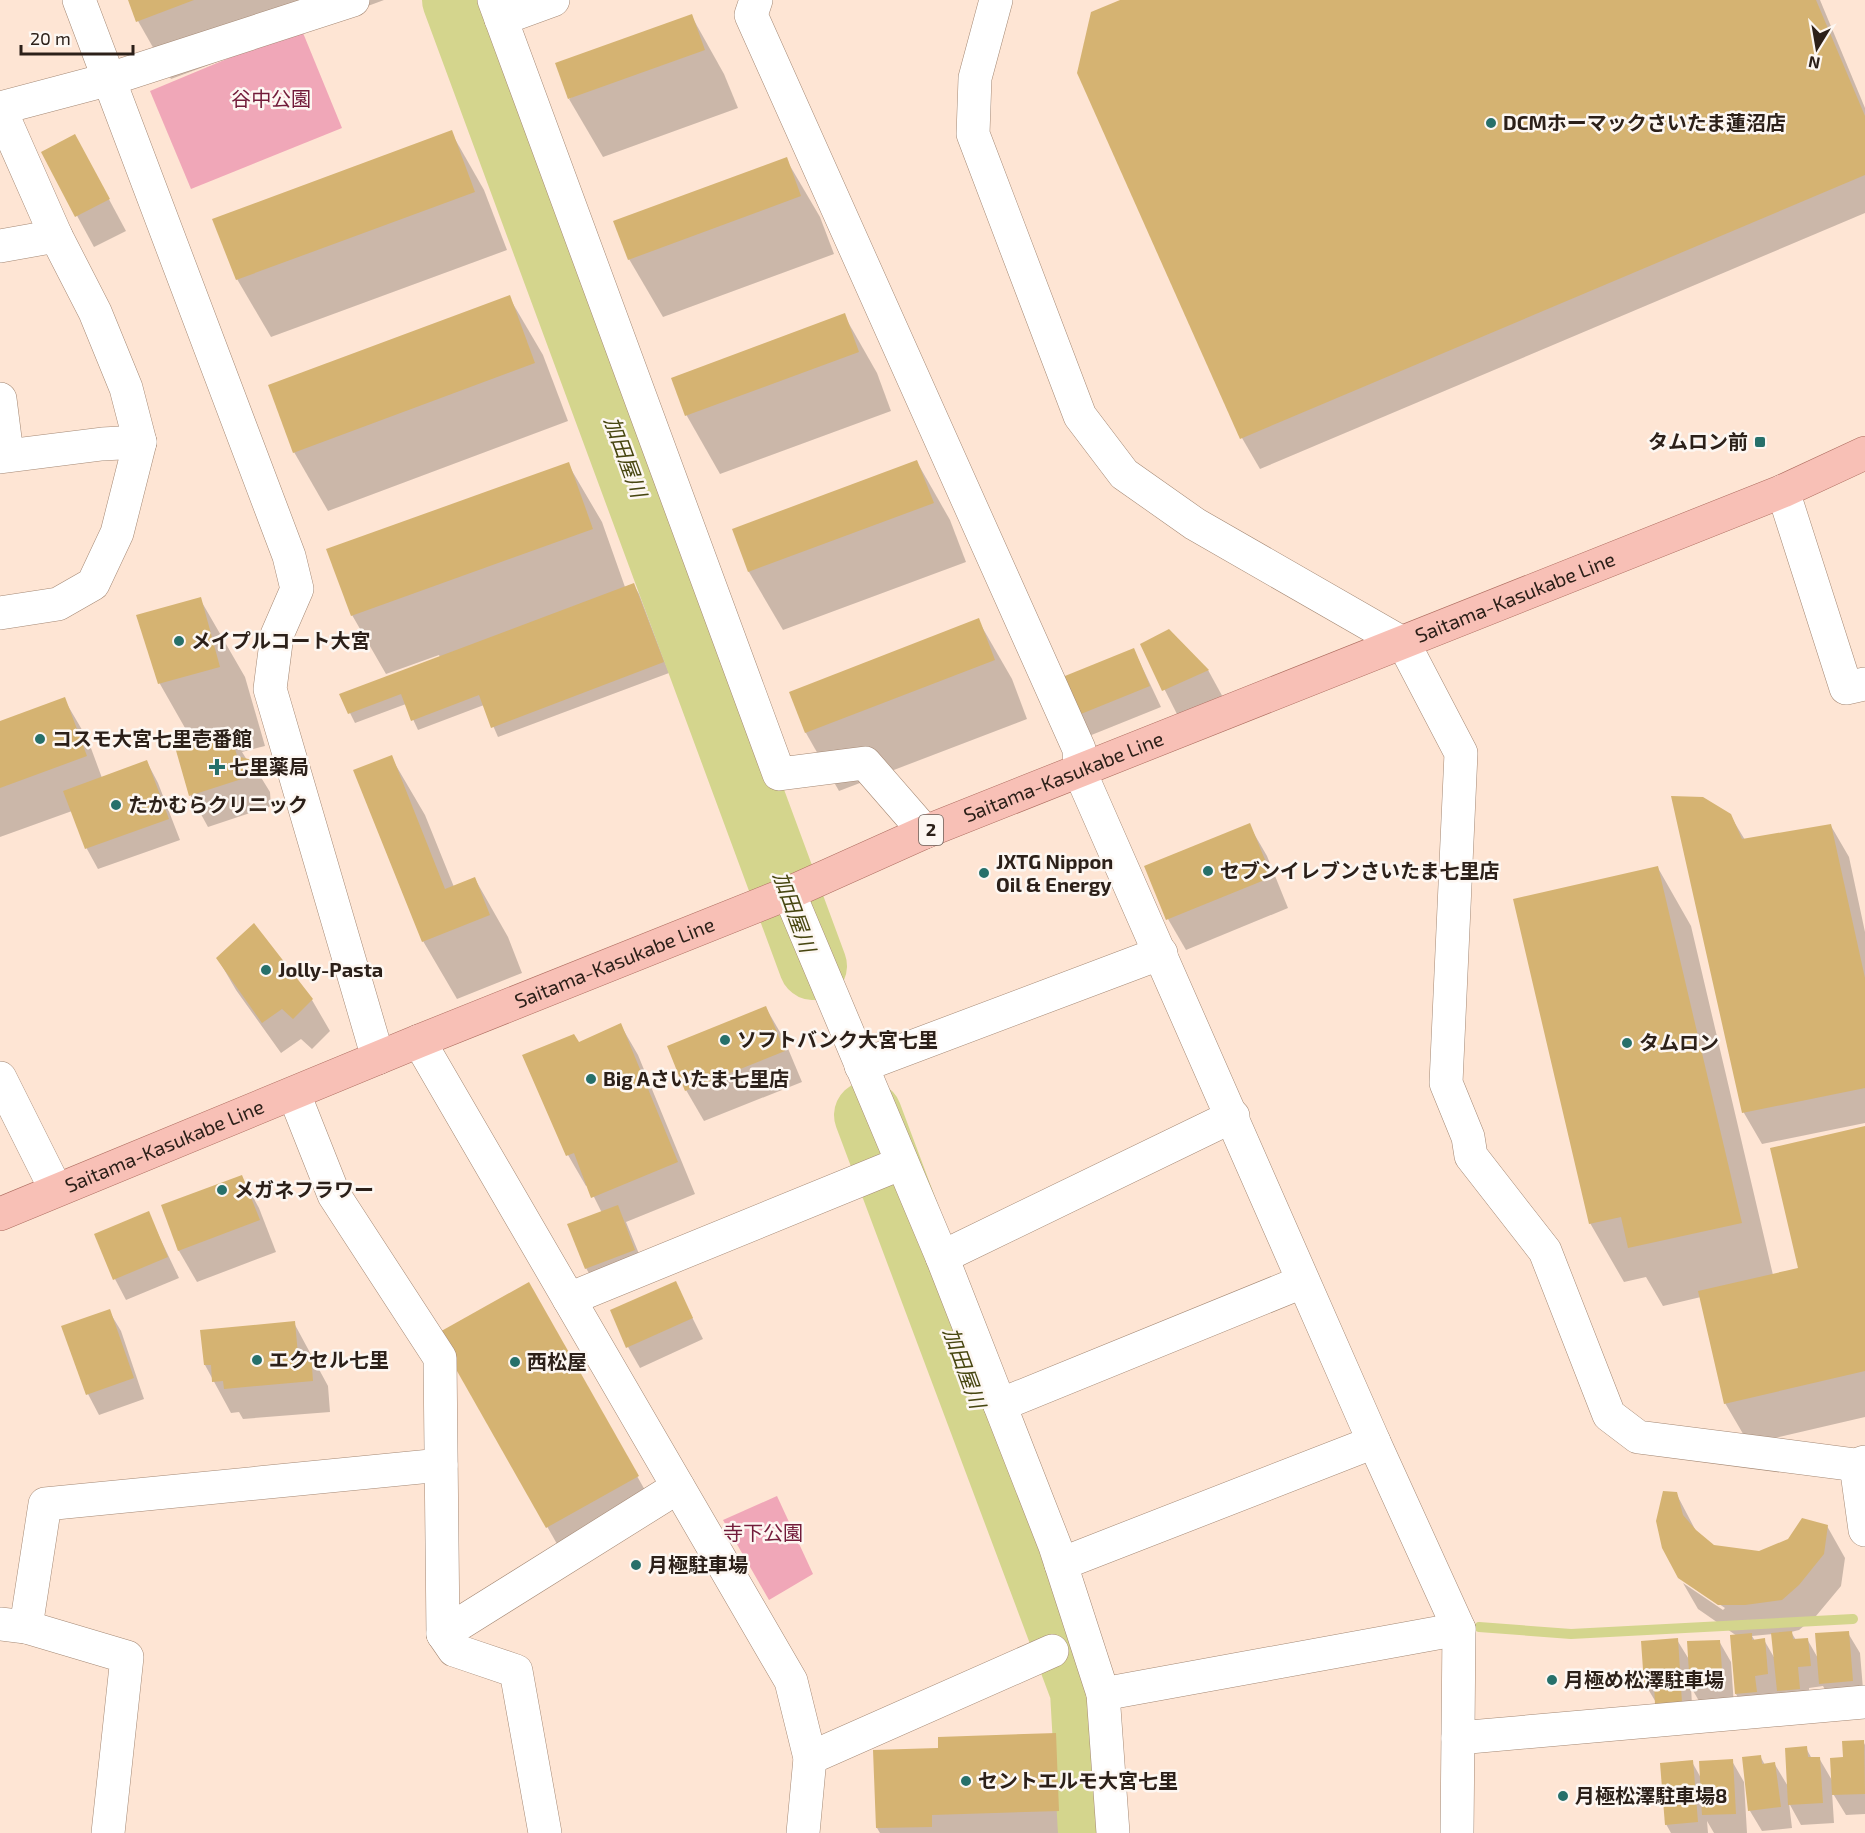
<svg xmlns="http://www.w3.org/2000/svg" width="1865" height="1833" viewBox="0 0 1865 1833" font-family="'Exo 2','Noto Sans JP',sans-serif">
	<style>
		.green { fill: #f0a7b8 }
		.shadow { fill: #0003; fill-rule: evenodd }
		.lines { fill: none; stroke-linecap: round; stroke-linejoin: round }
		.stream { stroke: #d4d58d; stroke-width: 10 }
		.river { stroke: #d4d58d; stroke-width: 68 }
		.building { fill: #d5b372 }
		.minor-casing { stroke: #a48874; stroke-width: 34 }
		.tertiary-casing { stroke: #a48874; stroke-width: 34 }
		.primary-casing { stroke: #ae6d60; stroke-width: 34 }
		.minor { stroke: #fff; stroke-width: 33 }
		.tertiary { stroke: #fff; stroke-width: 33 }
		.primary { stroke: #f8c0b6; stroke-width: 33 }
		.poi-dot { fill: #27706a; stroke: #fdf7f2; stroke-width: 2 }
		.labels { text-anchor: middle; stroke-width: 5; stroke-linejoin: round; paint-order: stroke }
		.shield { fill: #fdf7f2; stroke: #6b605a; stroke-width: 1.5 }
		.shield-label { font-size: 18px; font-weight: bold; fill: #2c2019 }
		.park-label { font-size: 20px; fill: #721b3a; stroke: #fdf7f2 }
		.poi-label { font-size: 20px; font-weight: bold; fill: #2c2019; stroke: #fdf7f2; text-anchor: start }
		.street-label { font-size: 20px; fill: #2c2019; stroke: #fdf7f2 }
		.water-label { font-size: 21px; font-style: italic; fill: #474610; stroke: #fdf7f2 }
	</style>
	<rect width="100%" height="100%" fill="#fee5d4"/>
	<g class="green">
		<path d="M301 28 342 128 191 189 150 91Z"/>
		<path d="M777 1496 813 1574 769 1600 723 1520Z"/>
	</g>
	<g class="shadow">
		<path d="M130 0H384L171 79 138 21Z"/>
		<path d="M1124 0H1820L1865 108V213L1260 469 1242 438Z"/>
		<path d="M691 15 724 74 738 108 603 157 569 99Z"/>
		<path d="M451 132 484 190 507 250 271 337 237 279Z"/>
		<path d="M75 136 126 231 94 247 43 153Z"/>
		<path d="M786 159 820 217 834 254 663 317 629 259Z"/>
		<path d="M509 297 543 355 568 421 328 511 294 452Z"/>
		<path d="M844 315 877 373 891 411 720 474 687 416 673 378Z"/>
		<path d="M917 462 950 520 966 562 783 630 749 572 733 530Z"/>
		<path d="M568 464 602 522 625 587 633 584 639 594 669 673 498 737 484 705 418 730 406 704 355 723 341 695 440 657 439 655 386 674 352 615Z"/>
		<path d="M200 599 245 677 265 746 242 752 247 760 251 761 270 792 271 806 208 827 191 796 177 748 193 742 160 684 138 616Z"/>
		<path d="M978 620 1012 679 1027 719 839 791 806 733 791 693Z"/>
		<path d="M1142 645 1208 670 1225 701 1181 722Z"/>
		<path d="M1134 650 1161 707 1089 736 1077 716Z"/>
		<path d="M64 699 88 740 102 778 147 762 158 783 180 840 98 869 87 849 72 811 0 837V723Z"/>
		<path d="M391 757 425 815 454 887 475 879 508 937 522 973 457 999 423 941Z"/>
		<path d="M1673 798 1730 815 1745 840 1831 826 1849 857 1865 932V1123L1762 1144 1744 1113Z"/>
		<path d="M1249 825 1267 856 1288 908 1186 950 1168 919Z"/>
		<path d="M1658 868 1691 926 1773 1275 1799 1269 1865 1128V1417L1749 1444 1725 1403 1701 1297 1663 1306 1646 1277 1624 1282 1590 1223Z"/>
		<path d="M254 926 312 1000 330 1031 312 1049 301 1039 281 1053 236 990 218 959Z"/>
		<path d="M766 1008 784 1039 802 1082 704 1121 686 1090Z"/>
		<path d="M620 1024 638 1055 695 1194 626 1222 646 1271 598 1289 586 1268 602 1213 588 1185 586 1186 568 1155 578 1044Z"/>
		<path d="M242 1177 259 1208 276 1252 197 1282 179 1251 163 1206Z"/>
		<path d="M148 1213 179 1278 126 1300 115 1279Z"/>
		<path d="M675 1283 703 1339 640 1368 628 1347Z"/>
		<path d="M529 1284 655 1508 565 1558 438 1335Z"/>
		<path d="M109 1311 121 1331 144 1399 99 1415 88 1394Z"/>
		<path d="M294 1323 328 1386 330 1412 243 1419 239 1412 231 1413 205 1365Z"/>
		<path d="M1676 1493 1697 1533 1714 1546 1759 1552 1827 1526 1845 1558 1841 1586 1816 1616 1799 1630 1791 1632 1796 1640 1807 1639 1819 1660 1848 1633 1860 1653 1864 1701 1833 1704 1823 1686 1809 1688 1811 1709 1748 1715 1736 1694 1732 1637 1737 1636 1698 1609 1683 1583 1723 1610 1725 1608 1679 1577ZM1773 1634 1775 1659 1764 1640 1755 1641 1752 1636Z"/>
		<path d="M1677 1640 1690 1661 1719 1641 1731 1662 1734 1706 1703 1708 1691 1687 1693 1723 1669 1724 1645 1684Z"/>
		<path d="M1055 1735 1079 1776 1081 1833H880L877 1828 940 1749Z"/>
		<path d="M1863 1741 1865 1745V1814L1846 1815 1832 1792 1834 1823 1801 1825 1789 1803 1792 1828 1762 1831 1750 1811 1760 1756 1765 1765 1774 1763 1789 1788 1806 1748 1812 1759 1819 1758 1833 1782 1845 1759Z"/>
		<path d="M1732 1761 1744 1782 1747 1833H1714L1707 1821 1708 1833H1671L1666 1824 1692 1762 1701 1778Z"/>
	</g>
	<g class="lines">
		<path class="stream" d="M1479 1627 1571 1634 1853 1619"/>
		<g class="river">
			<path d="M456 0 813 966"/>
			<path d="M868 1115 1084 1691 1092 1833"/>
		</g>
	</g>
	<g class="building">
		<path d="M128 0H194L136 22Z"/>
		<path d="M1120 0H1816L1865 116V175L1240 439 1077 73 1091 12Z"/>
		<path d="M692 14 705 50 568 99 555 63Z"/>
		<path d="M452 130 475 192 236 280 212 219Z"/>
		<path d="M75 134 110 199 75 217 41 152Z"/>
		<path d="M787 157 801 196 628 260 613 221Z"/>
		<path d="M510 295 535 363 293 453 268 385Z"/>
		<path d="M845 313 859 352 685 416 671 378Z"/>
		<path d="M917 460 934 503 748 572 732 529Z"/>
		<path d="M569 462 593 529 351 616 326 549Z"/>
		<path d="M634 583 664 662 491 728 479 695 411 721 401 694 348 714 339 694Z"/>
		<path d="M201 597 220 667 158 684 136 615Z"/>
		<path d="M979 618 995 660 805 733 789 692Z"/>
		<path d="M1169 629 1209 670 1162 691 1140 644Z"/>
		<path d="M1134 648 1150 686 1076 716 1060 678Z"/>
		<path d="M65 697 87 756 0 788V721Z"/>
		<path d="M229 727 237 756 252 760 254 775 189 796 175 747Z"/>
		<path d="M392 755 445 889 475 877 490 915 422 942 353 770Z"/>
		<path d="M147 760 169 819 85 849 63 791Z"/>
		<path d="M1671 796 1703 797 1731 814 1742 839 1831 824 1865 978V1088L1742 1113Z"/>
		<path d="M1250 823 1272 877 1166 920 1144 866Z"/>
		<path d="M1658 866 1742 1223 1628 1248 1621 1217 1589 1224 1513 899Z"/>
		<path d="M254 923 313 999 293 1019 282 1009 262 1023 216 958Z"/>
		<path d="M766 1006 785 1051 685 1091 667 1046Z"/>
		<path d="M621 1023 678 1162 591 1198 574 1153 566 1156 522 1055 574 1034 579 1042Z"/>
		<path d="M1865 1126V1371L1724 1404 1698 1291 1798 1268 1770 1148Z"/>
		<path d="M242 1175 260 1220 178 1251 161 1205Z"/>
		<path d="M618 1205 635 1250 585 1269 567 1224Z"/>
		<path d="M149 1211 168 1257 113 1280 94 1234Z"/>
		<path d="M676 1281 693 1318 626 1348 610 1310Z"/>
		<path d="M529 1282 639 1476 546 1528 436 1334Z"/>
		<path d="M110 1309 134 1378 86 1395 61 1326Z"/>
		<path d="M295 1321 298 1355 311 1354 313 1381 224 1389 223 1381 212 1382 211 1365H204L200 1330Z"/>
		<path d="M1663 1491 1677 1492 1683 1515 1696 1530 1714 1545 1759 1551 1788 1539 1802 1518 1828 1525 1824 1554 1799 1585 1782 1600 1745 1605H1718L1678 1578 1662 1548 1656 1521Z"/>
		<path d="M1792 1631 1793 1639 1808 1638 1811 1666 1798 1667 1800 1689 1777 1691 1771 1633Z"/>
		<path d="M1849 1631 1853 1681 1819 1684 1815 1633Z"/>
		<path d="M1752 1633V1640L1765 1638 1768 1674 1755 1676 1757 1692 1735 1694 1730 1635Z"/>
		<path d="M1678 1638 1682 1703 1655 1704 1654 1684H1644L1641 1641Z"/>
		<path d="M1720 1640 1723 1686 1690 1688 1687 1641Z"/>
		<path d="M1056 1733 1059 1811 932 1815V1827L876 1828 873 1750 938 1748V1737Z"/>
		<path d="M1864 1740 1865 1794 1832 1795 1830 1758 1843 1757 1842 1741Z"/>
		<path d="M1807 1746 1808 1757H1820L1823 1803 1788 1805 1785 1748Z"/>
		<path d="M1761 1755 1762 1764 1775 1762 1781 1807 1748 1811 1742 1757Z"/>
		<path d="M1733 1759 1736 1814 1702 1815 1699 1761Z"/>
		<path d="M1693 1760 1698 1822 1665 1825 1660 1763Z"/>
	</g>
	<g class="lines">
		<defs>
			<g id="minor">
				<path d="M494 0 779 774 865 763 925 832"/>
				<path d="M756 0 751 15 1079 749 1080 772 1374 1442 1061 1564"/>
				<path d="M996 0 975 78 973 134 1080 416 1124 474 1195 524 1404 644 1461 753 1446 1083 1468 1137 1471 1156 1545 1251 1609 1415 1638 1437 1856 1465 1865 1462"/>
				<path d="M501 19 553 0"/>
				<path d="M0 108 110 79 353 0"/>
				<path d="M0 109 56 236 95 312 126 388 140 442 117 533 93 584 58 604 0 613"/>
				<path d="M0 246 56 236"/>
				<path d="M0 399 7 454"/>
				<path d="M0 457 102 444 140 442"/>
				<path d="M1783 491 1846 688 1865 684"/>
				<path d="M789 893 942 1257 1055 1546 1103 1694 1113 1833"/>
				<path d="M861 1066 1161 953"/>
				<path d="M0 1078 56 1190"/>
				<path d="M294 1094 334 1195 440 1358 443 1634 454 1650 516 1671 545 1833"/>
				<path d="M942 1257 1233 1116"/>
				<path d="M569 1299 902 1163"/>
				<path d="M1000 1405 1302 1282"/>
				<path d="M1856 1465 1865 1530"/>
				<path d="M0 1624 26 1627 127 1657 108 1833"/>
				<path d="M26 1627 45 1504 441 1465"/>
				<path d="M443 1634 678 1487"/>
				<path d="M1103 1694 1459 1629"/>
				<path d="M1458 1738 1865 1702"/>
				<path d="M810 1758 1052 1651"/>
			</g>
			<g id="tertiary">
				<path d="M79 0 289 556 297 589 277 635 270 689 378 1058"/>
				<path d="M419 1041 791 1681 810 1758 803 1833"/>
				<path d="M1374 1442 1459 1629 1457 1833"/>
			</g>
			<g id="primary">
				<path id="s1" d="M0 1214 419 1041 789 893 925 832 1783 491 1865 453"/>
			</g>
		</defs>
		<use href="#minor" class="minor-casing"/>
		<use href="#tertiary" class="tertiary-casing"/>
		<use href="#primary" class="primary-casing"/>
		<use href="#minor" class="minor"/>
		<use href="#tertiary" class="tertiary"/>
		<use href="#primary" class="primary"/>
	</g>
	<g class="poi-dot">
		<circle cx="1491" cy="123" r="6"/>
		<rect x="1754" y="436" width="12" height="12" rx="3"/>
		<circle cx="179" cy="641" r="6"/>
		<circle cx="40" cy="739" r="6"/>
		<path d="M214 758h6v6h6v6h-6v6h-6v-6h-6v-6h6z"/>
		<circle cx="116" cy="805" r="6"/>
		<circle cx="1208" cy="871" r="6"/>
		<circle cx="984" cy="873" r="6"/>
		<circle cx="266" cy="970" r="6"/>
		<circle cx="725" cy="1040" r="6"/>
		<circle cx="1627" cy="1043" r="6"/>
		<circle cx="591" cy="1079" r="6"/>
		<circle cx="222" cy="1190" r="6"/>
		<circle cx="257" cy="1360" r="6"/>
		<circle cx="515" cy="1362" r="6"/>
		<circle cx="636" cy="1565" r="6"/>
		<circle cx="1552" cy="1680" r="6"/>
		<circle cx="966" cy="1781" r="6"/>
		<circle cx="1563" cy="1796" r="6"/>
	</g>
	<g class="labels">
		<rect class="shield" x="919" y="815" width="24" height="30" rx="4.5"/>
		<g class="shield-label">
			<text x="931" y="836">2</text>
		</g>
		<g class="park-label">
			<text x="271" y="106">谷中公園</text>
			<text x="763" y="1540">寺下公園</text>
		</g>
		<g class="poi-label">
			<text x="1503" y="130">DCMホーマックさいたま蓮沼店</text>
			<text x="1748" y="449" text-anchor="end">タムロン前</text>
			<text x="191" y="648">メイプルコート大宮</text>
			<text x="52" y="746">コスモ大宮七里壱番館</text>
			<text x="229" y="774">七里薬局</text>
			<text x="128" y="812">たかむらクリニック</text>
			<text x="996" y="869">JXTG Nippon<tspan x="996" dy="23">Oil &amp; Energy</tspan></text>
			<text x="1220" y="878">セブンイレブンさいたま七里店</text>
			<text x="278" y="977">Jolly-Pasta</text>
			<text x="737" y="1047">ソフトバンク大宮七里</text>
			<text x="1639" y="1050">タムロン</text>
			<text x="603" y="1086">Big Aさいたま七里店</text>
			<text x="234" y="1197">メガネフラワー</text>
			<text x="269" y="1367">エクセル七里</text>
			<text x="527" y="1369">西松屋</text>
			<text x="648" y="1572">月極駐車場</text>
			<text x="1564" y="1687">月極め松澤駐車場</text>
			<text x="978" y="1788">セントエルモ大宮七里</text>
			<text x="1575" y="1803">月極松澤駐車場8</text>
		</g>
		<g class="street-label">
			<text dy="7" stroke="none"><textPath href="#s1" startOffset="1636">Saitama-Kasukabe Line</textPath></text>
			<text dy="7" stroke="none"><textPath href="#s1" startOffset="1150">Saitama-Kasukabe Line</textPath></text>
			<text dy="7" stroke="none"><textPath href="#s1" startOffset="664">Saitama-Kasukabe Line</textPath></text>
			<text dy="7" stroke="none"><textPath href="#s1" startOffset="178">Saitama-Kasukabe Line</textPath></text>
		</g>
		<g class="water-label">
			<text transform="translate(625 457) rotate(70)" y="7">加田屋川</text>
			<text transform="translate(794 912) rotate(70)" y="7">加田屋川</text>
			<text transform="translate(964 1368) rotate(70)" y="7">加田屋川</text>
		</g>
	</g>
	<g transform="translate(1817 48) rotate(191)" stroke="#fdf7f2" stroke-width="4.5" paint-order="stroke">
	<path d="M0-4.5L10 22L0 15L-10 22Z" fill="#2c2019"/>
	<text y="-9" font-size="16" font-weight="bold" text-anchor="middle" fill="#2c2019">N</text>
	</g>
	<path d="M21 45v9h112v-9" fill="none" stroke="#2c2019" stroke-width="3"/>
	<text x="30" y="45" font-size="18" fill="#2c2019" stroke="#fdf7f2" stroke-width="4.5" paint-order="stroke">20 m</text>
</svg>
